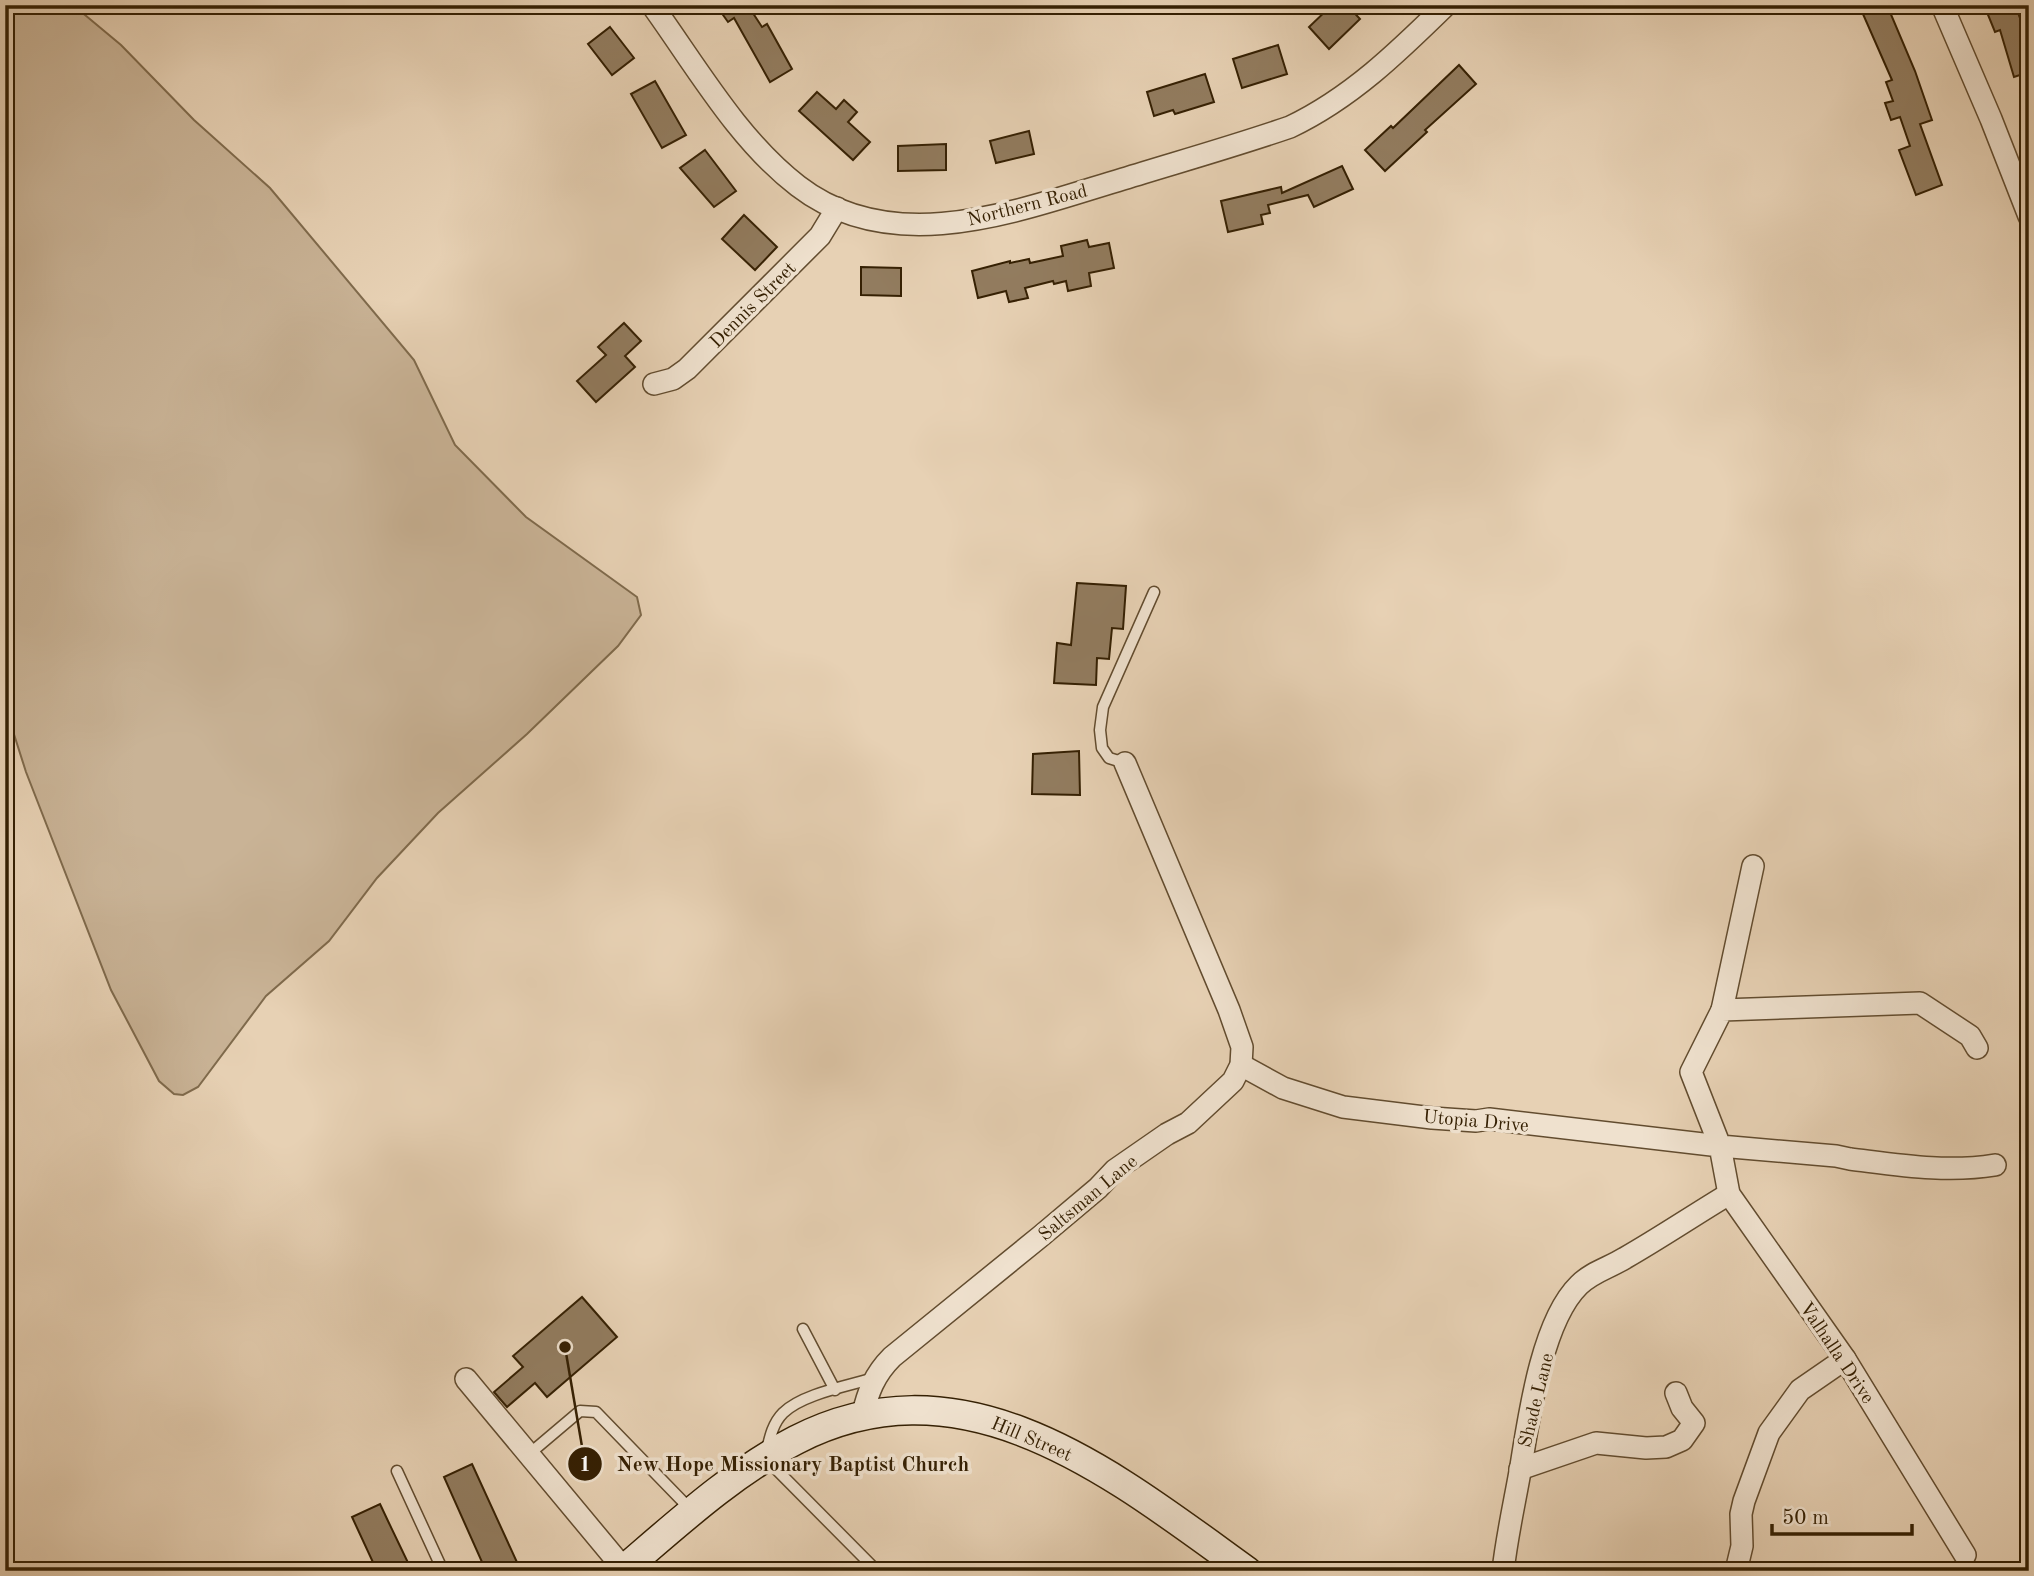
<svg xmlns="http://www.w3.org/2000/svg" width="2034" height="1576" viewBox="0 0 2034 1576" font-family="'Old Standard TT',serif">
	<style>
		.green { fill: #c9b396; stroke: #7f6a4c; stroke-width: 2 }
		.building { fill: #927c5f; stroke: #352003; stroke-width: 2 }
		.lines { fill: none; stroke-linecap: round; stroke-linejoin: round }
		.lane-casing { stroke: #624c2f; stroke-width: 13 }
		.street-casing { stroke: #624c2f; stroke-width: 24 }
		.secondary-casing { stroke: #352003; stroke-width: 31 }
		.lane { stroke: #efe1ce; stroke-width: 10 }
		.street { stroke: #efe1ce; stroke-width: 21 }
		.secondary { stroke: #efe1ce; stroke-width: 28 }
		.labels { text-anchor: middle; stroke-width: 7; stroke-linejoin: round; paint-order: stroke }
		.street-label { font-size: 19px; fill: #352003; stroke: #efe1ce }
		.leader { fill: none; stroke: #352003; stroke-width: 2.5 }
		.callout-dot { fill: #352003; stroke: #efe1ce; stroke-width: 2.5 }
		.mark-label { font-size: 21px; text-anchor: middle; font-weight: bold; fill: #fff }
		.callout-label { font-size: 21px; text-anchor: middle; font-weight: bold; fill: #352003; stroke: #efe1ce; stroke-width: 7; stroke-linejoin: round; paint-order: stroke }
	</style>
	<rect width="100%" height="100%" fill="#e7d1b4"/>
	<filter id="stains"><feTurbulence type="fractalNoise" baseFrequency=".00286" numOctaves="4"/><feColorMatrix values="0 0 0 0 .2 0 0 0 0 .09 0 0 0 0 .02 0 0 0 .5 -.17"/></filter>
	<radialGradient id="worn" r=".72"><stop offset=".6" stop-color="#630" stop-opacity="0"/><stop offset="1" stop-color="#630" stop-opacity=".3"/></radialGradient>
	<path class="green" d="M5 5H73L121 45 194 120 270 188 414 360 455 445 526 517 637 597 641 615 618 646 527 734 438 813 377 878 329 941 266 996 198 1087 183 1095 174 1094 159 1081 111 990 26 772 5 706Z"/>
	<g class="building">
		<path d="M716 5H752L749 7 762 27 767 24 792 69 770 82 734 18 728 22Z"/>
		<path d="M1332 5H1347L1360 19 1329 49 1309 27Z"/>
		<path d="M1859 5H1887L1915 71 1932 120 1920 124 1942 185 1916 195 1899 150 1910 146 1900 117 1891 120 1885 103 1893 101 1886 82 1892 80Z"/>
		<path d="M1984 5H2015L2029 42V72L2014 77 2000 30 1995 32Z"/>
		<path d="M610 27 634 58 612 75 588 44Z"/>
		<path d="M1278 45 1287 74 1242 88 1233 59Z"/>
		<path d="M1459 65 1476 84 1425 130 1427 132 1385 171 1365 150 1391 126 1393 128Z"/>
		<path d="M1205 74 1214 102 1175 114 1173 110 1154 116 1147 92Z"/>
		<path d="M655 81 686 135 662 148 631 94Z"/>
		<path d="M817 92 836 109 844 100 857 112 848 122 870 142 853 160 799 111Z"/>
		<path d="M1029 131 1034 154 996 163 990 141Z"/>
		<path d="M946 144V170L898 171V146Z"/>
		<path d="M705 150 736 191 714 207 680 168Z"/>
		<path d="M1342 166 1353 189 1314 207 1308 195 1268 205 1270 213 1261 215 1263 224 1228 232 1221 201 1281 187 1282 193Z"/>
		<path d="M744 215 777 247 755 270 722 239Z"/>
		<path d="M1087 240 1089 247 1109 243 1114 268 1089 273 1091 286 1068 291 1066 281 1054 284 1053 281 1025 288 1028 298 1009 302 1006 291 978 298 972 271 1010 261V263L1029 259 1030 263 1063 256 1061 246Z"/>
		<path d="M861 267 901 268V296L861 295Z"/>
		<path d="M624 323 641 341 625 356 635 367 596 402 577 381 606 355 598 347Z"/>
		<path d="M1077 583 1126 586 1123 629 1112 628 1109 659 1097 658 1096 685 1054 683 1057 643 1071 645Z"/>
		<path d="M1079 751 1080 795 1032 794 1033 754Z"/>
		<path d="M582 1297 617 1337 547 1397 535 1383 507 1407 494 1392 523 1367 513 1356Z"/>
		<path d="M472 1464 521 1571H486L444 1477Z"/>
		<path d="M380 1504 388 1521 412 1571H377L352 1517Z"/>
	</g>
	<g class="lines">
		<defs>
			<g id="lane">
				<path d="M1125 763 1109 758 1102 748 1100 730 1103 707 1154 592"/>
				<path d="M803 1329 835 1390"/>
				<path d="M874 1378C848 1386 802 1394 783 1413 771 1425 769 1443 765 1458L877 1571"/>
				<path d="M528 1455 580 1411 596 1412 691 1510"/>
				<path d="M397 1471 443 1571"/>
			</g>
			<g id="street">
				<path d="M652 5C696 66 738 140 798 186 894 260 1020 210 1123 179 1178 162 1235 146 1290 127 1351 98 1398 52 1446 5"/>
				<path d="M1942 5 1991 119 2029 216"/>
				<path d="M654 384 673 379 687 369 820 236 837 208"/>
				<path d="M1722 1010 1753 866"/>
				<path d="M1977 1048 1970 1036 1920 1003 1722 1010 1691 1072 1720 1146 1836 1156 1850 1159C1899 1165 1946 1173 1995 1165"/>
				<path d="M1241 1065 1283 1088 1343 1107 1432 1118 1476 1121 1489 1119 1720 1146 1729 1194 1845 1359 1965 1555"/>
				<path d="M466 1379 624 1569"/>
				<path d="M862 1417C868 1392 874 1375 892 1357L1041 1236 1098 1188 1115 1170 1167 1134 1188 1123 1233 1081 1241 1065 1242 1047 1229 1010 1125 763"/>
				<path d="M1520 1469 1596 1443 1646 1448 1666 1447 1682 1440 1694 1423 1682 1408 1676 1393"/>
				<path d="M1503 1571C1507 1535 1515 1501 1521 1466 1529 1416 1542 1321 1579 1285 1592 1272 1609 1268 1625 1258 1660 1238 1694 1215 1729 1194"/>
				<path d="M1736 1571 1742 1546 1741 1514 1744 1501 1769 1433 1800 1390 1845 1359"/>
			</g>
			<path id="secondary" d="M622 1571C677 1524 732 1473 796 1440 966 1353 1115 1476 1247 1571"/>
		</defs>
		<use href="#lane" class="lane-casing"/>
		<use href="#street" class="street-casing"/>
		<use href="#secondary" class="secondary-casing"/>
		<use href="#lane" class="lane"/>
		<use href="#street" class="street"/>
		<use href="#secondary" class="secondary"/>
	</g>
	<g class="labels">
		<g class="street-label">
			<text transform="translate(1027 204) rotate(-14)" y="7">Northern Road</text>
			<text transform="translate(752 304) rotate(-45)" y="7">Dennis Street</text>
			<text transform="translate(1476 1120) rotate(5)" y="7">Utopia Drive</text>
			<text transform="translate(1087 1197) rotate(-40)" y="7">Saltsman Lane</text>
			<text transform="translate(1838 1352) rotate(56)" y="7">Valhalla Drive</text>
			<text transform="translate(1535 1400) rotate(-76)" y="7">Shade Lane</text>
			<text transform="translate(1032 1438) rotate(23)" y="7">Hill Street</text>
		</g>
	</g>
	<path class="leader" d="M565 1347L585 1464"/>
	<g class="callout-dot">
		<circle cx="565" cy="1347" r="7"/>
		<circle cx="585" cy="1464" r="18"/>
	</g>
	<g class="mark-label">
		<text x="585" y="1471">1</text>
	</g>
	<g class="callout-label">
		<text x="793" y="1471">New Hope Missionary Baptist Church</text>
	</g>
	<rect width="2034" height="1576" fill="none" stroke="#e7d1b4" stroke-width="28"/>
	<rect x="7" y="7" width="2020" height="1562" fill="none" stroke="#352003" stroke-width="3.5"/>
	<rect x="14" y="14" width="2006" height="1548" fill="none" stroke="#352003" stroke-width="2"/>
	<path d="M1772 1524v10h140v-10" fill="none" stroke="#352003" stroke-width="3.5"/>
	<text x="1782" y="1524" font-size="21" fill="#352003" stroke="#efe1ce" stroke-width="5" paint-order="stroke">50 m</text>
	<rect width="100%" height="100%" filter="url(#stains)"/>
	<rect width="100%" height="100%" fill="url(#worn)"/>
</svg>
